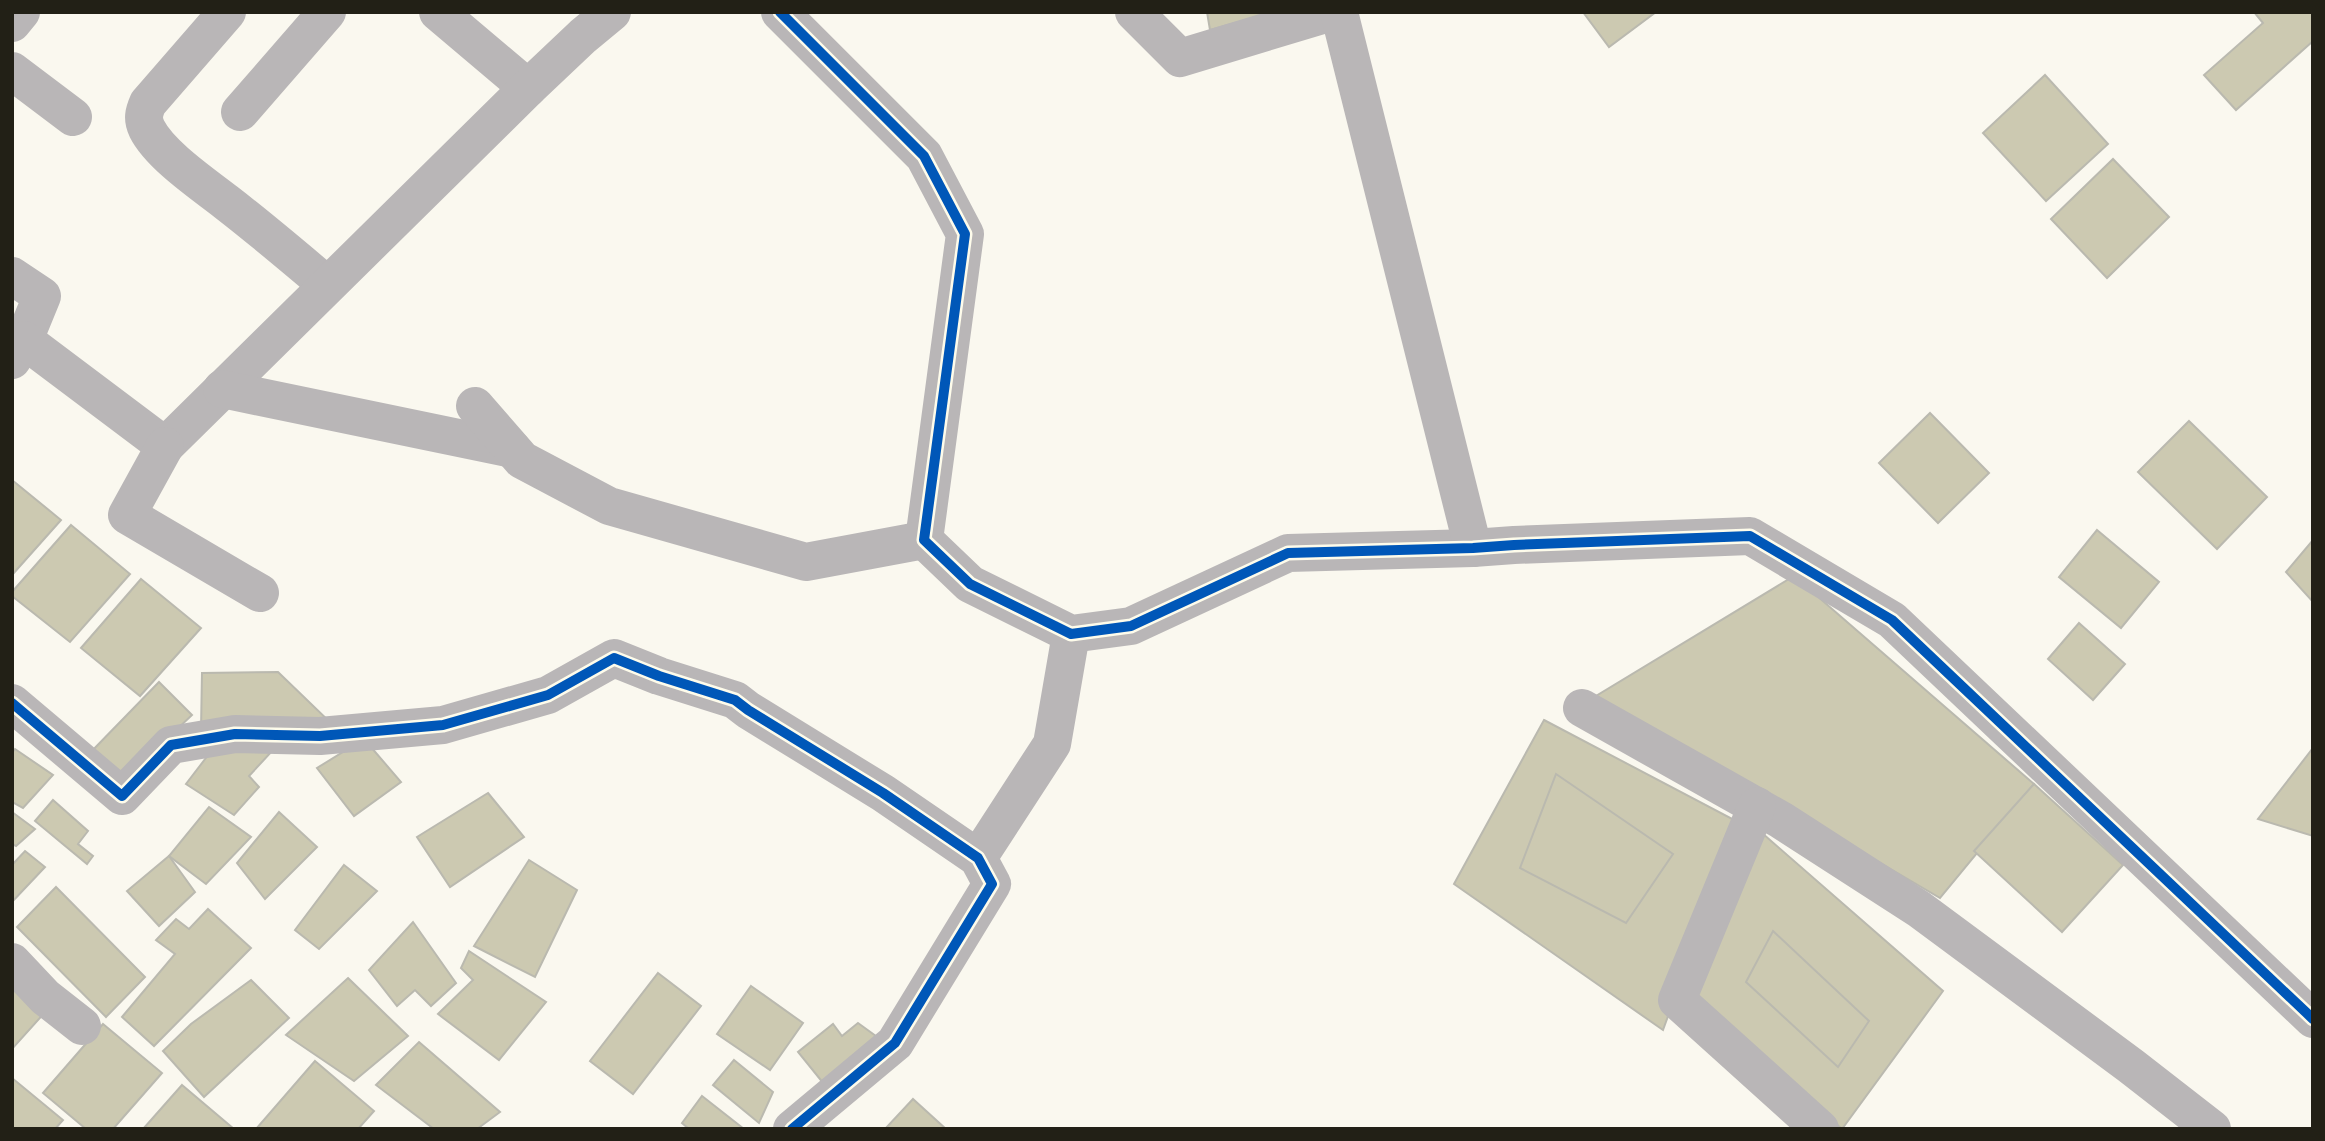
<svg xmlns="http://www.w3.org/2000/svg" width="2325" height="1141" viewBox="0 0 2325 1141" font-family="Bitter,serif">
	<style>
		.building { fill: #ccc9b1; stroke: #bab9af; stroke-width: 2 }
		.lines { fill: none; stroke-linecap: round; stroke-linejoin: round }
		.minor { stroke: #b9b6b7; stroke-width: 38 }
		.cycleway-casing { stroke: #fefceb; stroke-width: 15 }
		.cycleway { stroke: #0057b8; stroke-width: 10 }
	</style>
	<rect width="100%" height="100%" fill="#faf8ef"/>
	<g class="building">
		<path d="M1207 12H1274L1210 30Z"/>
		<path d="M1583 12H1656L1609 47Z"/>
		<path d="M2254 12H2313V41L2236 110 2204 75 2263 23Z"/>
		<path d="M2045 75 2108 144 2046 201 1983 133Z"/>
		<path d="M2113 159 2169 217 2107 278 2051 219Z"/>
		<path d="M1930 413 1989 473 1938 523 1879 463Z"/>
		<path d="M2189 421 2267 497 2217 549 2138 472Z"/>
		<path d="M12 480 61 520 12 575Z"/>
		<path d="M71 525 130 574 70 642 12 596V592Z"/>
		<path d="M2097 530 2159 582 2121 628 2059 577Z"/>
		<path d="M2313 540V602L2286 572Z"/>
		<path d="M1794 576 2034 784 1940 898 1596 696Z"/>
		<path d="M141 579 201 628 140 696 81 648Z"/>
		<path d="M2079 623 2125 664 2093 700 2048 659Z"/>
		<path d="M278 672 333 725 201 730 202 673Z"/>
		<path d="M159 682 192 715 119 784 87 756Z"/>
		<path d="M1544 720 1738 822 1663 1030 1454 884Z"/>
		<path d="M364 739 401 782 354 816 317 768Z"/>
		<path d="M2313 748V836L2258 819Z"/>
		<path d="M15 749 53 775 23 808 12 802V753Z"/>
		<path d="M212 750H273L249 776 259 787 234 815 186 784Z"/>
		<path d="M1556 774 1673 854 1626 923 1520 868Z"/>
		<path d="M2034 784 2123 865 2062 932 1974 851Z"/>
		<path d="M488 793 524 837 450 887 417 837Z"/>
		<path d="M53 800 88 831 78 844 93 856 87 864 35 821Z"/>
		<path d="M209 807 251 837 206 884 169 856Z"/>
		<path d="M12 812 35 829 16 846 12 844Z"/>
		<path d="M279 812 317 847 265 899 237 863Z"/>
		<path d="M1762 833 1943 991 1842 1129 1691 998Z"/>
		<path d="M25 851 45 867 12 902V865Z"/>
		<path d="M169 856 195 892 159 926 127 891Z"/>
		<path d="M529 860 577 890 535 977 474 946Z"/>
		<path d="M344 865 377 891 319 949 295 930Z"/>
		<path d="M56 887 145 977 106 1017 17 927Z"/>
		<path d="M208 909 251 948 154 1046 122 1017 175 954 156 940 176 919 189 929Z"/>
		<path d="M413 922 456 983 431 1006 415 990 397 1006 369 970Z"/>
		<path d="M1773 931 1869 1021 1838 1067 1746 982Z"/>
		<path d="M469 951 546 1002 499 1060 438 1014 473 980 461 968Z"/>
		<path d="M658 973 701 1006 633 1094 590 1061Z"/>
		<path d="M348 978 408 1036 354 1081 286 1035Z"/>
		<path d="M251 980 289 1018 204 1097 163 1051 191 1024Z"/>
		<path d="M12 981 47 1010 12 1049Z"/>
		<path d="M751 986 803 1023 770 1070 717 1034Z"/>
		<path d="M858 1023 880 1039 824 1084 798 1052 833 1024 842 1036Z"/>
		<path d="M103 1024 162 1073 113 1129H86L43 1093Z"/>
		<path d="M419 1042 500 1112 477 1129H434L376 1085Z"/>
		<path d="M734 1060 773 1092 759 1123 713 1085Z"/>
		<path d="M315 1061 374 1111 358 1129H256Z"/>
		<path d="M12 1078 63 1120 55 1129H12Z"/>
		<path d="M182 1085 234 1129H143Z"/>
		<path d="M702 1096 744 1129H689L682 1123Z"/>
		<path d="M913 1099 946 1129H885Z"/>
	</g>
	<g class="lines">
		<g class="minor">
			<path d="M227 12 148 103C144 112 142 119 147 129 160 155 203 184 226 202 261 229 294 257 327 285"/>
			<path d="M438 12 528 88"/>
			<path d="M780 12 924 156 965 234 924 540 970 584 1071 634 1131 626 1288 553 1473 548 1514 545 1750 536 1892 620 2313 1019"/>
			<path d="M1134 12 1180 58 1332 12"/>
			<path d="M1339 12 1473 548"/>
			<path d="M12 23 21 12"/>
			<path d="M12 71 73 117"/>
			<path d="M240 112 327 12"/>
			<path d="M12 276 42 296 24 340 12 360"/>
			<path d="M24 340 165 446 528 88 583 36 612 12"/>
			<path d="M222 389 512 449"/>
			<path d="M475 406 522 460 609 506 806 562 924 540"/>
			<path d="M165 446 127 515 260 593"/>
			<path d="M12 703 122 796 171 745 235 734 320 736 443 725 548 695 614 658 659 676 735 700 748 710 883 793 978 858 992 884 895 1043 792 1129"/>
			<path d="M1582 708 1781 820 1919 909 2131 1066 2212 1129"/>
			<path d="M1757 806 1677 1000 1820 1129"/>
			<path d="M978 858 1052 744 1071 634"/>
			<path d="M12 962 45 997 82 1026"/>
		</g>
		<defs>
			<g id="cycleway">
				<path d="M780 12 924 156 965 234 924 540 970 584 1071 634 1131 626 1288 553 1473 548 1514 545 1750 536 1892 620 2313 1019"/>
				<path d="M12 703 122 796 171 745 235 734 320 736 443 725 548 695 614 658 659 676 735 700 748 710 883 793 978 858 992 884 895 1043 792 1129"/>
			</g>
		</defs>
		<use href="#cycleway" class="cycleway-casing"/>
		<use href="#cycleway" class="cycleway"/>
	</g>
	<rect width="2325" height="1141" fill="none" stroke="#222016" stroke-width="28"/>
</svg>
